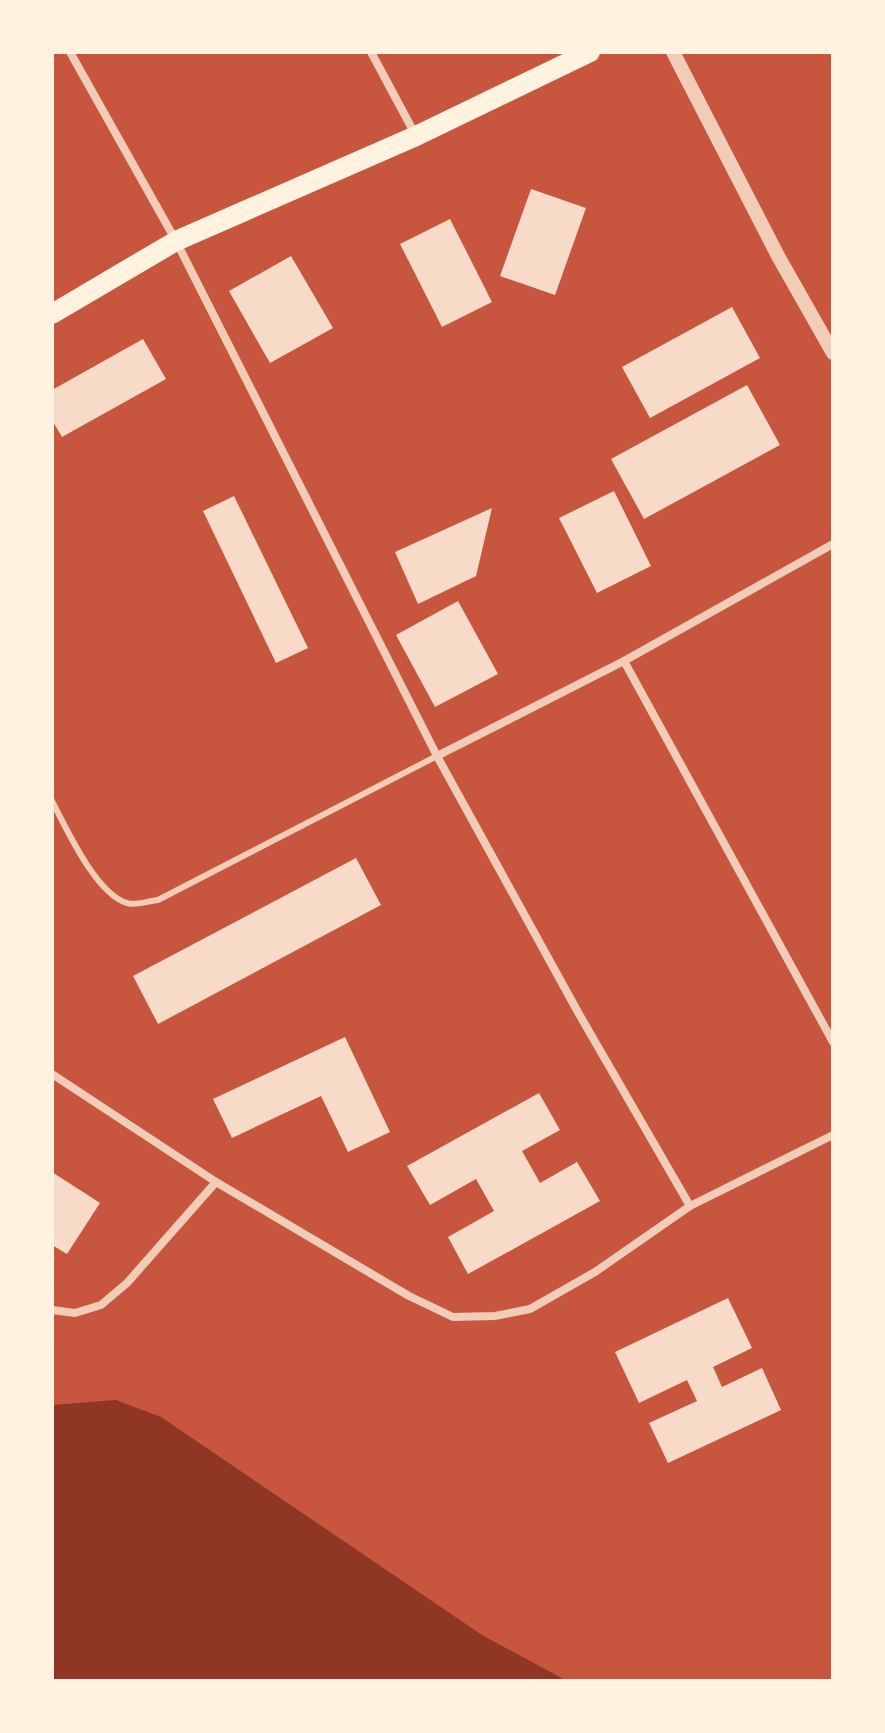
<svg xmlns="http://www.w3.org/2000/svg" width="885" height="1733" viewBox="0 0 885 1733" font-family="Signika,sans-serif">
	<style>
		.water { fill: #8f3625 }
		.building { fill: #f7dbc8 }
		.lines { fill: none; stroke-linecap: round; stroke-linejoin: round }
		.service { stroke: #f1ccb7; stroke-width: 6 }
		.minor { stroke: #f1ccb7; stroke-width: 8 }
		.tertiary { stroke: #f1ccb7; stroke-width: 14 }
		.primary { stroke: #fff3e0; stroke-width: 20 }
	</style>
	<rect width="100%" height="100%" fill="#c8553d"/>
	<path class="water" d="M116 1400 161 1417 482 1635 567 1681H52V1405Z"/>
	<g class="building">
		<path d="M531 189 586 208 555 295 500 276Z"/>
		<path d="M450 219 492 302 442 327 400 244Z"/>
		<path d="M291 256 333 328 270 363 229 291Z"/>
		<path d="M732 307 760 358 650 418 622 367Z"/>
		<path d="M143 339 166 379 62 437 52 420V390Z"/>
		<path d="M747 385 780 445 644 519 611 459Z"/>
		<path d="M614 491 651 566 597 593 559 518Z"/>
		<path d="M234 496 308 648 276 663 203 511Z"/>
		<path d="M492 508 476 576 418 604 395 552Z"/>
		<path d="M458 601 498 674 435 707 396 635Z"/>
		<path d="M356 858 381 905 158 1024 133 976Z"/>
		<path d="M345 1037 390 1132 348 1152 321 1096 232 1138 213 1099Z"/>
		<path d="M539 1093 560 1130 522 1151 540 1183 577 1162 600 1201 468 1274 448 1237 494 1211 476 1179 430 1205 407 1166Z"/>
		<path d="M52 1172 100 1203 67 1254 52 1245Z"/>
		<path d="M728 1298 752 1348 713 1367 722 1387 762 1368 781 1410 668 1463 649 1423 697 1401 687 1380 639 1403 615 1352Z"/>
	</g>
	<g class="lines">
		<path class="service" d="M52 801C66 828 96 894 127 903 135 906 149 901 158 900L437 756"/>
		<g class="minor">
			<path d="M70 52 176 241 437 756 579 1014 690 1206"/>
			<path d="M371 52 416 136"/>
			<path d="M624 661 833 1042"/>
			<path d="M437 756 624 661 833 544"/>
			<path d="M52 1074 216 1182 409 1296 453 1317 495 1316 530 1309 595 1272 690 1206 833 1135"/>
			<path d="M52 1310 75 1313 101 1305 127 1283 216 1182"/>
		</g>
		<path class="tertiary" d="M673 52 778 256 833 353"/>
		<path class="primary" d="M52 314 176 241 416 136 590 52"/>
	</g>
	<rect width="885" height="1733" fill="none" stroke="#fff3e0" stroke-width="108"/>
</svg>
